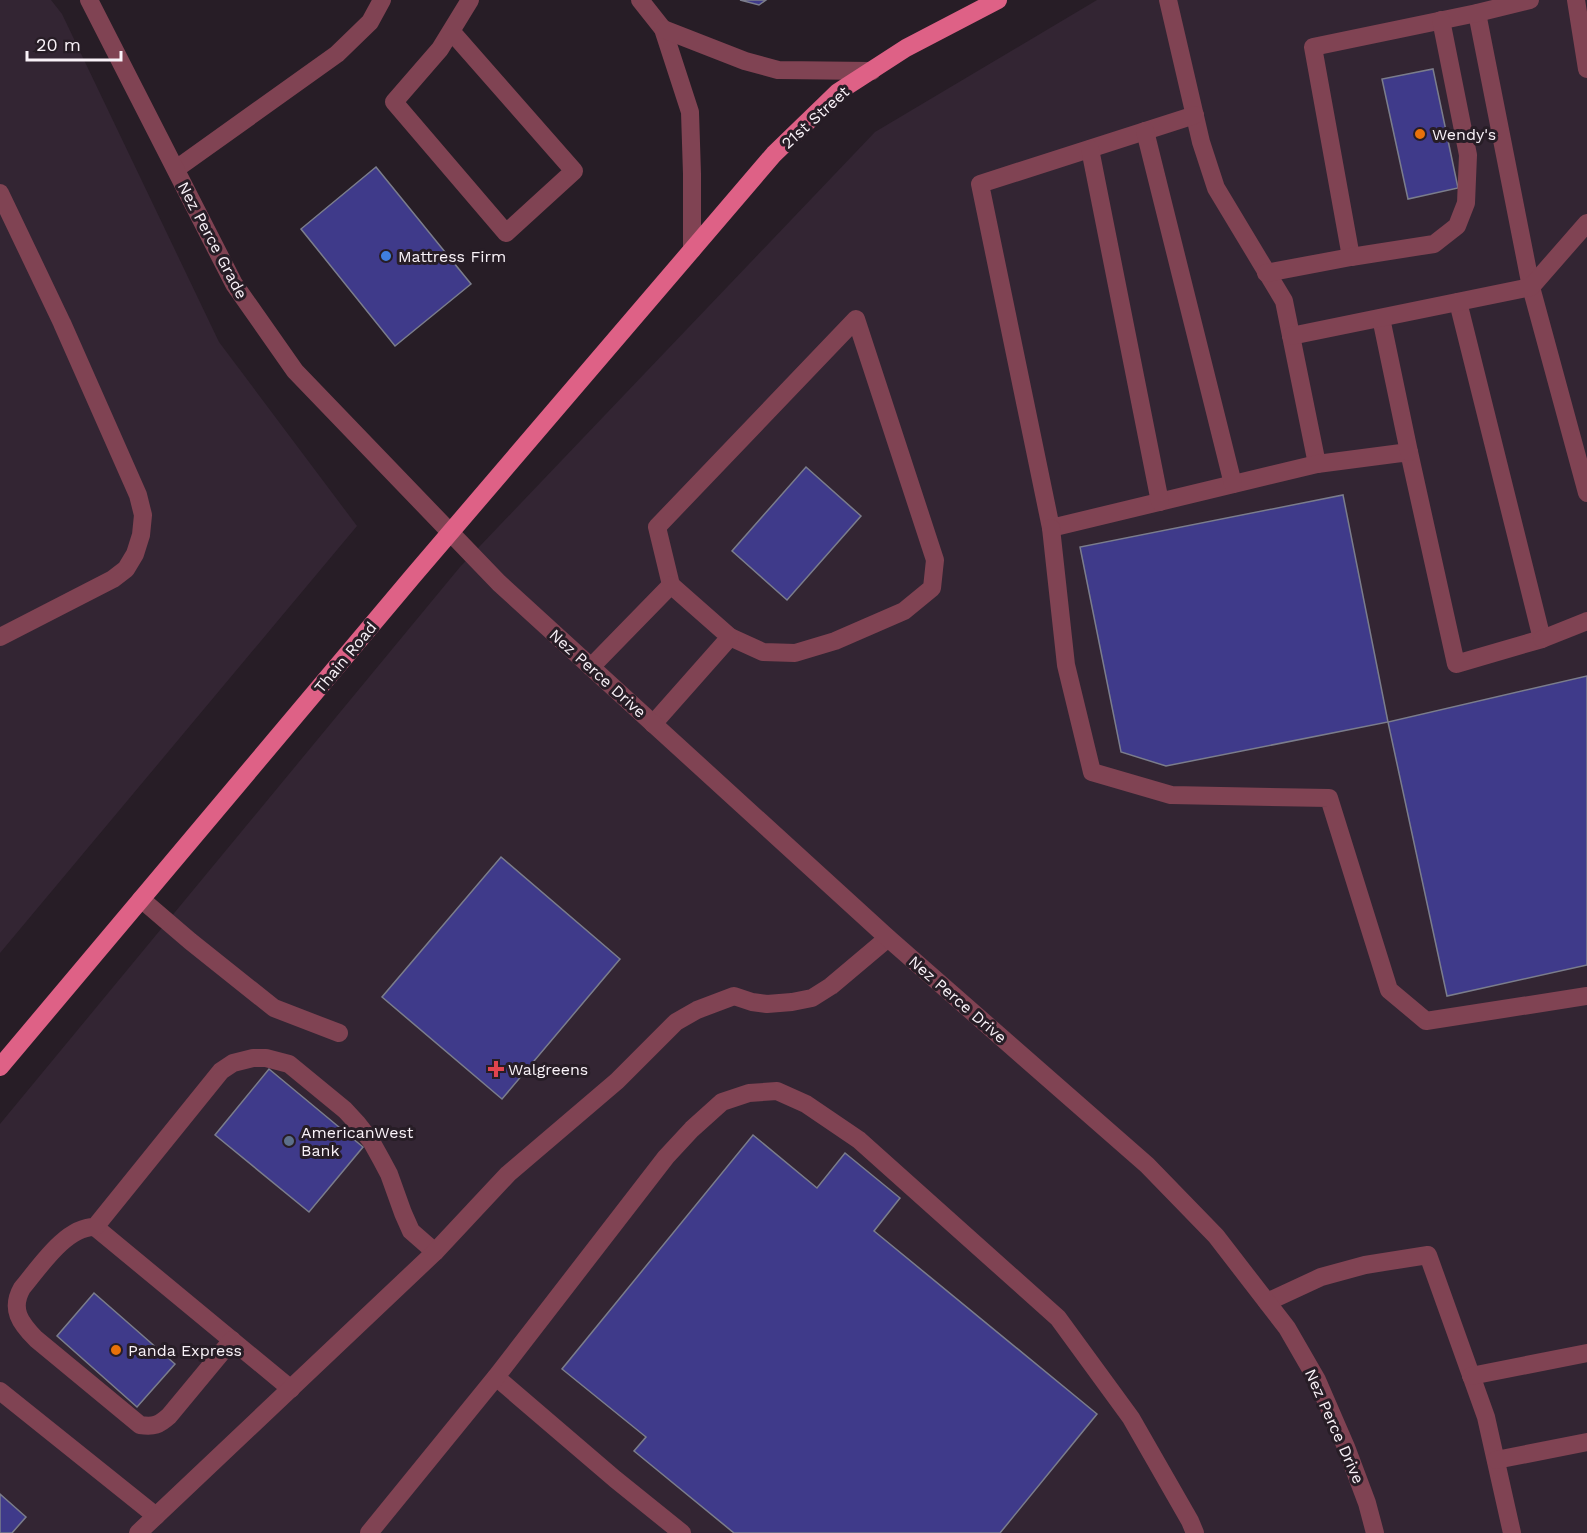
<svg xmlns="http://www.w3.org/2000/svg" width="1587" height="1533" viewBox="0 0 1587 1533" font-family="'Work Sans',sans-serif">
	<style>
		.built { fill: #332533 }
		.building { fill: #3f3a8a; stroke: #7b7d8c; stroke-width: 1.5 }
		.lines { fill: none; stroke-linecap: round; stroke-linejoin: round }
		.service { stroke: #804353; stroke-width: 18 }
		.tertiary { stroke: #804353; stroke-width: 18 }
		.primary { stroke: #de6186; stroke-width: 18 }
		.food-dot { fill: #e8710a; stroke: #271d26; stroke-width: 2 }
		.shop-dot { fill: #3f7fe0; stroke: #271d26; stroke-width: 2 }
		.health-dot { fill: #e0444e; stroke: #271d26; stroke-width: 2 }
		.service-dot { fill: #5c6f8a; stroke: #271d26; stroke-width: 2 }
		.labels { text-anchor: middle; stroke-width: 6; stroke-linejoin: round; paint-order: stroke }
		.street-label { font-size: 16px; fill: #f9f2f8; stroke: #271d26 }
		.poi-label { font-size: 16px; fill: #f9f2f8; stroke: #271d26; text-anchor: start }
	</style>
	<rect width="100%" height="100%" fill="#271d26"/>
	<g class="built">
		<path d="M0 0H51L62 14 219 342 357 526 0 953Z"/>
		<path d="M1097 0H1587V1533H0V1124L460 567 875 132Z"/>
	</g>
	<g class="building">
		<path d="M740 0H766L759 5Z"/>
		<path d="M1433 69 1458 188 1408 199 1382 79Z"/>
		<path d="M376 167 471 284 395 346 301 229Z"/>
		<path d="M806 467 861 516 787 600 732 551Z"/>
		<path d="M1343 495 1388 722 1166 766 1121 752 1080 547Z"/>
		<path d="M1587 676V965L1447 996 1388 722Z"/>
		<path d="M501 857 620 959 502 1099 382 997Z"/>
		<path d="M269 1069 363 1147 309 1212 215 1135Z"/>
		<path d="M753 1135 817 1188 845 1153 900 1198 874 1231 1097 1414 1000 1533H734L634 1451 646 1437 562 1369Z"/>
		<path d="M94 1293 175 1364 137 1407 57 1336Z"/>
		<path d="M0 1494 26 1517 12 1533H0Z"/>
	</g>
	<g class="lines">
		<g class="service">
			<path d="M640 0 663 29 690 112 692 174V250"/>
			<path d="M1168 0 1201 142 1216 188 1284 301 1317 464"/>
			<path d="M1576 0 1587 69"/>
			<path d="M1477 13 1531 287 1587 493"/>
			<path d="M663 29 745 61 778 70 872 71"/>
			<path d="M451 31 574 171 506 233 394 102 440 49 470 0"/>
			<path d="M1195 115 980 184 1051 528 1317 464 1409 452 1456 664 1542 639 1458 302"/>
			<path d="M1145 131 1233 484"/>
			<path d="M1090 149 1160 502"/>
			<path d="M176 169 337 54 370 22 382 0"/>
			<path d="M0 193 62 323 138 495 143 515 141 535 135 554 126 569 113 579 0 637"/>
			<path d="M1351 257 1313 47 1477 13 1530 0"/>
			<path d="M1266 273 1351 257 1434 244 1457 226 1466 203 1468 155 1441 20"/>
			<path d="M1381 318 1409 452"/>
			<path d="M1291 336 1531 287 1587 223"/>
			<path d="M1051 528 1066 665 1092 772 1171 795 1329 798 1389 990 1426 1021 1587 996"/>
			<path d="M671 585 657 527 856 319 935 560 932 588 904 611 835 641 795 653 763 652 730 637"/>
			<path d="M1542 639 1587 621"/>
			<path d="M591 667 671 585 730 637 653 724"/>
			<path d="M141 899 190 941 274 1008 339 1033"/>
			<path d="M95 1227 291 1389"/>
			<path d="M1267 1302 1321 1277 1365 1265 1428 1255 1486 1417 1512 1533"/>
			<path d="M232 1340 169 1416C159 1425 154 1427 140 1425L36 1339C20 1323 10 1309 22 1288 39 1268 66 1226 95 1227L221 1071 233 1063 253 1058H266L289 1064 345 1110 357 1123 371 1141 381 1159 389 1174 403 1213 411 1231 435 1252"/>
			<path d="M1471 1376 1587 1353"/>
			<path d="M496 1377 615 1479 682 1533"/>
			<path d="M0 1391 156 1516"/>
			<path d="M1496 1460 1587 1442"/>
			<path d="M138 1533 435 1252 508 1174 617 1081 676 1022 697 1010 734 996 752 1002 767 1004 792 1002 812 998 831 986 888 938"/>
			<path d="M369 1533 496 1377 666 1157 692 1129 722 1102 749 1093 777 1091 806 1104 859 1140 1058 1318 1131 1418 1190 1521 1195 1533"/>
		</g>
		<path class="tertiary" d="M89 0 234 284 295 371 499 583 888 938 1147 1165 1216 1236 1287 1328 1317 1380 1346 1447 1367 1503 1375 1533"/>
		<path class="primary" d="M0 1067 413 576 774 154 838 92 906 48 998 0"/>
	</g>
	<g class="food-dot">
		<circle cx="1420" cy="134" r="6"/>
		<circle cx="116" cy="1350" r="6"/>
	</g>
	<circle class="shop-dot" cx="386" cy="256" r="6"/>
	<path class="health-dot" d="M493 1060h6v6h6v6h-6v6h-6v-6h-6v-6h6z"/>
	<circle class="service-dot" cx="289" cy="1141" r="6"/>
	<g class="labels">
		<g class="street-label">
			<text transform="translate(815 117) rotate(-42)" y="6">21st Street</text>
			<text transform="translate(213 240) rotate(62)" y="6">Nez Perce Grade</text>
			<text transform="translate(345 657) rotate(-50)" y="6">Thain Road</text>
			<text transform="translate(598 673) rotate(42)" y="6">Nez Perce Drive</text>
			<text transform="translate(958 999) rotate(41)" y="6">Nez Perce Drive</text>
			<text transform="translate(1335 1426) rotate(66)" y="6">Nez Perce Drive</text>
		</g>
		<g class="poi-label">
			<text x="1432" y="140">Wendy's</text>
			<text x="398" y="262">Mattress Firm</text>
			<text x="508" y="1075">Walgreens</text>
			<text x="301" y="1138">AmericanWest<tspan x="301" dy="18">Bank</tspan></text>
			<text x="128" y="1356">Panda Express</text>
		</g>
	</g>
	<path d="M27 51v9h94v-9" fill="none" stroke="#f9f2f8" stroke-width="3"/>
	<text x="36" y="51" font-size="18" fill="#f9f2f8" stroke="#271d26" stroke-width="4.5" paint-order="stroke">20 m</text>
</svg>
